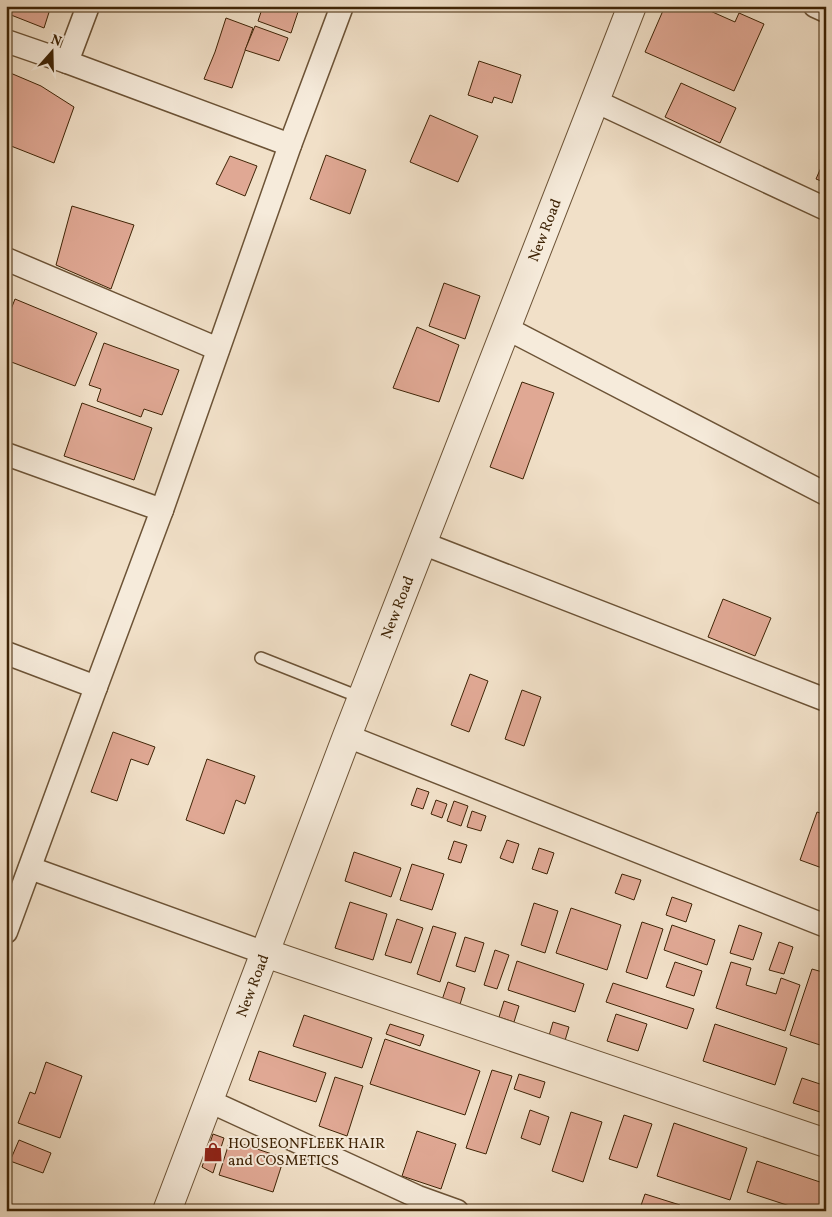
<svg xmlns="http://www.w3.org/2000/svg" width="832" height="1217" viewBox="0 0 832 1217" font-family="Vollkorn,serif">
	<style>
		.building { fill: #e0a894; stroke: #3f2406 }
		.lines { fill: none; stroke-linecap: round; stroke-linejoin: round }
		.service-casing { stroke: #6c5336; stroke-width: 14 }
		.minor-casing { stroke: #6c5336; stroke-width: 25 }
		.tertiary-casing { stroke: #6c5336; stroke-width: 30 }
		.service { stroke: #f6ebdb; stroke-width: 11 }
		.minor { stroke: #f6ebdb; stroke-width: 22 }
		.tertiary { stroke: #f6ebdb; stroke-width: 28 }
		.labels { text-anchor: middle; stroke-width: 4; stroke-linejoin: round; paint-order: stroke }
		.street-label { font-size: 15px; fill: #3f2406; stroke: #f6ebdb }
		.poi-label { font-size: 15px; fill: #3f2406; stroke: #f6ebdb; text-anchor: start }
	</style>
	<rect width="100%" height="100%" fill="#f1e0c8"/>
	<filter id="stains"><feTurbulence type="fractalNoise" baseFrequency=".004" numOctaves="4"/><feColorMatrix values="0 0 0 0 .2 0 0 0 0 .09 0 0 0 0 .02 0 0 0 .5 -.17"/></filter>
	<radialGradient id="worn" r=".72"><stop offset=".6" stop-color="#630" stop-opacity="0"/><stop offset="1" stop-color="#630" stop-opacity=".3"/></radialGradient>
	<g class="building">
		<path d="M6 6H51L44 28 6 13Z"/>
		<path d="M263 6H300L291 33 258 21Z"/>
		<path d="M665 6H699L735 22 739 13 764 24 734 91 645 52Z"/>
		<path d="M226 18 253 28 232 88 204 79 215 52Z"/>
		<path d="M255 26 288 38 279 61 245 50Z"/>
		<path d="M479 61 521 75 512 103 494 97 492 103 468 95Z"/>
		<path d="M8 72 41 86 74 107 54 163 6 144V76Z"/>
		<path d="M681 83 736 108 720 143 665 117Z"/>
		<path d="M430 115 478 136 458 182 410 162Z"/>
		<path d="M326 155 366 170 350 214 310 199Z"/>
		<path d="M230 156 257 166 245 196 216 184Z"/>
		<path d="M826 156V183L816 179Z"/>
		<path d="M72 206 134 225 111 289 56 265Z"/>
		<path d="M444 283 480 296 465 339 429 326Z"/>
		<path d="M15 299 97 333 75 386 6 360V322Z"/>
		<path d="M417 327 459 345 439 402 393 388Z"/>
		<path d="M104 343 179 370 162 415 144 409 141 417 97 401 101 389 89 385Z"/>
		<path d="M522 382 554 393 523 479 490 467Z"/>
		<path d="M82 403 152 428 134 480 64 456Z"/>
		<path d="M723 599 771 618 755 656 708 637Z"/>
		<path d="M470 674 488 681 469 732 451 725Z"/>
		<path d="M522 690 541 697 524 746 505 739Z"/>
		<path d="M113 732 155 747 148 765 131 759 117 801 91 792Z"/>
		<path d="M207 759 255 776 245 804 236 800 224 834 186 820Z"/>
		<path d="M417 788 429 792 423 809 411 805Z"/>
		<path d="M436 800 447 804 442 818 431 814Z"/>
		<path d="M454 801 468 806 461 826 447 821Z"/>
		<path d="M472 811 486 816 481 831 467 827Z"/>
		<path d="M817 812 826 815V856L822 868 800 860Z"/>
		<path d="M507 840 519 844 513 863 500 858Z"/>
		<path d="M454 841 467 845 461 863 448 859Z"/>
		<path d="M539 848 554 853 547 874 532 869Z"/>
		<path d="M354 852 401 868 391 897 345 881Z"/>
		<path d="M412 864 444 874 432 910 400 900Z"/>
		<path d="M622 874 641 880 634 900 615 893Z"/>
		<path d="M672 897 692 904 686 922 666 915Z"/>
		<path d="M350 902 387 914 373 960 335 948Z"/>
		<path d="M534 903 558 911 545 953 521 945Z"/>
		<path d="M571 908 621 925 607 970 556 953Z"/>
		<path d="M397 919 423 928 411 963 385 955Z"/>
		<path d="M642 922 663 929 647 979 626 972Z"/>
		<path d="M672 925 715 940 707 965 664 950Z"/>
		<path d="M739 925 762 933 753 960 730 953Z"/>
		<path d="M433 926 456 933 440 982 417 974Z"/>
		<path d="M465 937 484 943 475 972 456 966Z"/>
		<path d="M779 942 793 947 784 974 769 970Z"/>
		<path d="M495 950 509 955 497 989 484 985Z"/>
		<path d="M517 961 584 984 575 1012 508 990Z"/>
		<path d="M675 962 702 971 694 996 666 987Z"/>
		<path d="M731 962 751 968 746 985 776 994 781 978 800 985 785 1031 716 1008Z"/>
		<path d="M812 969 826 973V1047L790 1035Z"/>
		<path d="M448 982 465 988 457 1014 439 1009Z"/>
		<path d="M613 983 694 1009 687 1029 606 1002Z"/>
		<path d="M504 1001 519 1006 514 1022 499 1017Z"/>
		<path d="M616 1014 647 1024 638 1051 607 1041Z"/>
		<path d="M304 1015 372 1038 362 1068 293 1046Z"/>
		<path d="M553 1022 569 1027 564 1044 548 1039Z"/>
		<path d="M390 1024 424 1035 420 1046 386 1034Z"/>
		<path d="M715 1024 787 1048 775 1085 703 1061Z"/>
		<path d="M385 1039 480 1071 465 1115 370 1084Z"/>
		<path d="M259 1051 326 1073 316 1102 249 1080Z"/>
		<path d="M46 1062 82 1076 60 1138 18 1123 30 1092 35 1094Z"/>
		<path d="M492 1070 512 1076 486 1154 466 1148Z"/>
		<path d="M519 1074 545 1082 540 1098 514 1089Z"/>
		<path d="M335 1077 363 1086 347 1136 319 1126Z"/>
		<path d="M802 1078 826 1086V1114L793 1103Z"/>
		<path d="M530 1110 549 1117 540 1145 521 1138Z"/>
		<path d="M571 1112 602 1122 583 1182 552 1171Z"/>
		<path d="M624 1115 652 1124 637 1168 609 1159Z"/>
		<path d="M674 1123 747 1148 730 1200 657 1176Z"/>
		<path d="M417 1131 456 1144 441 1189 402 1176Z"/>
		<path d="M213 1134 224 1138 213 1173 202 1167Z"/>
		<path d="M19 1140 51 1153 43 1173 10 1161Z"/>
		<path d="M230 1140 284 1158 273 1192 219 1175Z"/>
		<path d="M757 1161 826 1184V1211H805L747 1192Z"/>
		<path d="M645 1194 680 1205 678 1211H639Z"/>
	</g>
	<g class="lines">
		<defs>
			<path id="service" d="M261 658 362 698"/>
			<g id="minor">
				<path d="M815 6 826 11"/>
				<path d="M6 41 67 62 290 145"/>
				<path d="M67 62 88 6"/>
				<path d="M595 101 826 209"/>
				<path d="M6 259 218 349"/>
				<path d="M506 328 826 494"/>
				<path d="M6 454 162 510"/>
				<path d="M422 543 826 700"/>
				<path d="M6 653 96 687"/>
				<path d="M347 736 826 926"/>
				<path d="M30 868 265 953"/>
				<path d="M6 932 96 687 162 510 290 145 342 6"/>
				<path d="M209 1101 418 1197 457 1211"/>
			</g>
			<g id="tertiary">
				<path d="M265 953 826 1143"/>
				<path id="s1" d="M167 1211 347 736 632 6"/>
			</g>
		</defs>
		<use href="#service" class="service-casing"/>
		<use href="#minor" class="minor-casing"/>
		<use href="#tertiary" class="tertiary-casing"/>
		<use href="#service" class="service"/>
		<use href="#minor" class="minor"/>
		<use href="#tertiary" class="tertiary"/>
	</g>
	<defs>
		<symbol id="shop-bare" viewBox="-9 -9 18 18"><path d="M-5-2.5h2.3a2.7 3.5 0 0 1 5.4 0H5L5.5 6h-11ZM-1.5-2.5h3a1.5 2.3 0 0 0-3 0Z" fill="#8f2418" stroke="#f6ebdb" stroke-width="2.5" paint-order="stroke"/></symbol>
	</defs>
	<g fill-rule="evenodd">
		<use href="#shop-bare" x="199" y="1138" width="28" height="28"/>
	</g>
	<g class="labels">
		<g class="street-label">
			<text dy="5" stroke="none"><textPath href="#s1" startOffset="1051">New Road</textPath></text>
			<text dy="5" stroke="none"><textPath href="#s1" startOffset="646">New Road</textPath></text>
			<text dy="5" stroke="none"><textPath href="#s1" startOffset="241">New Road</textPath></text>
		</g>
		<g class="poi-label">
			<text x="228" y="1148">HOUSEONFLEEK HAIR<tspan x="228" dy="17">and COSMETICS</tspan></text>
		</g>
	</g>
	<rect width="832" height="1217" fill="none" stroke="#f1e0c8" stroke-width="25"/>
	<rect x="8" y="8" width="817" height="1202" fill="none" stroke="#3f2406" stroke-width="2.5"/>
	<rect x="12" y="12" width="807" height="1192" fill="none" stroke="#3f2406"/>
	<g transform="translate(52 52) rotate(20)" stroke="#f6ebdb" stroke-width="4" paint-order="stroke">
	<path d="M0-4L9 19L0 12L-9 19Z" fill="#3f2406"/>
	<text y="-8" font-size="14" font-weight="bold" text-anchor="middle" fill="#3f2406">N</text>
	</g>
	<rect width="100%" height="100%" filter="url(#stains)"/>
	<rect width="100%" height="100%" fill="url(#worn)"/>
</svg>
